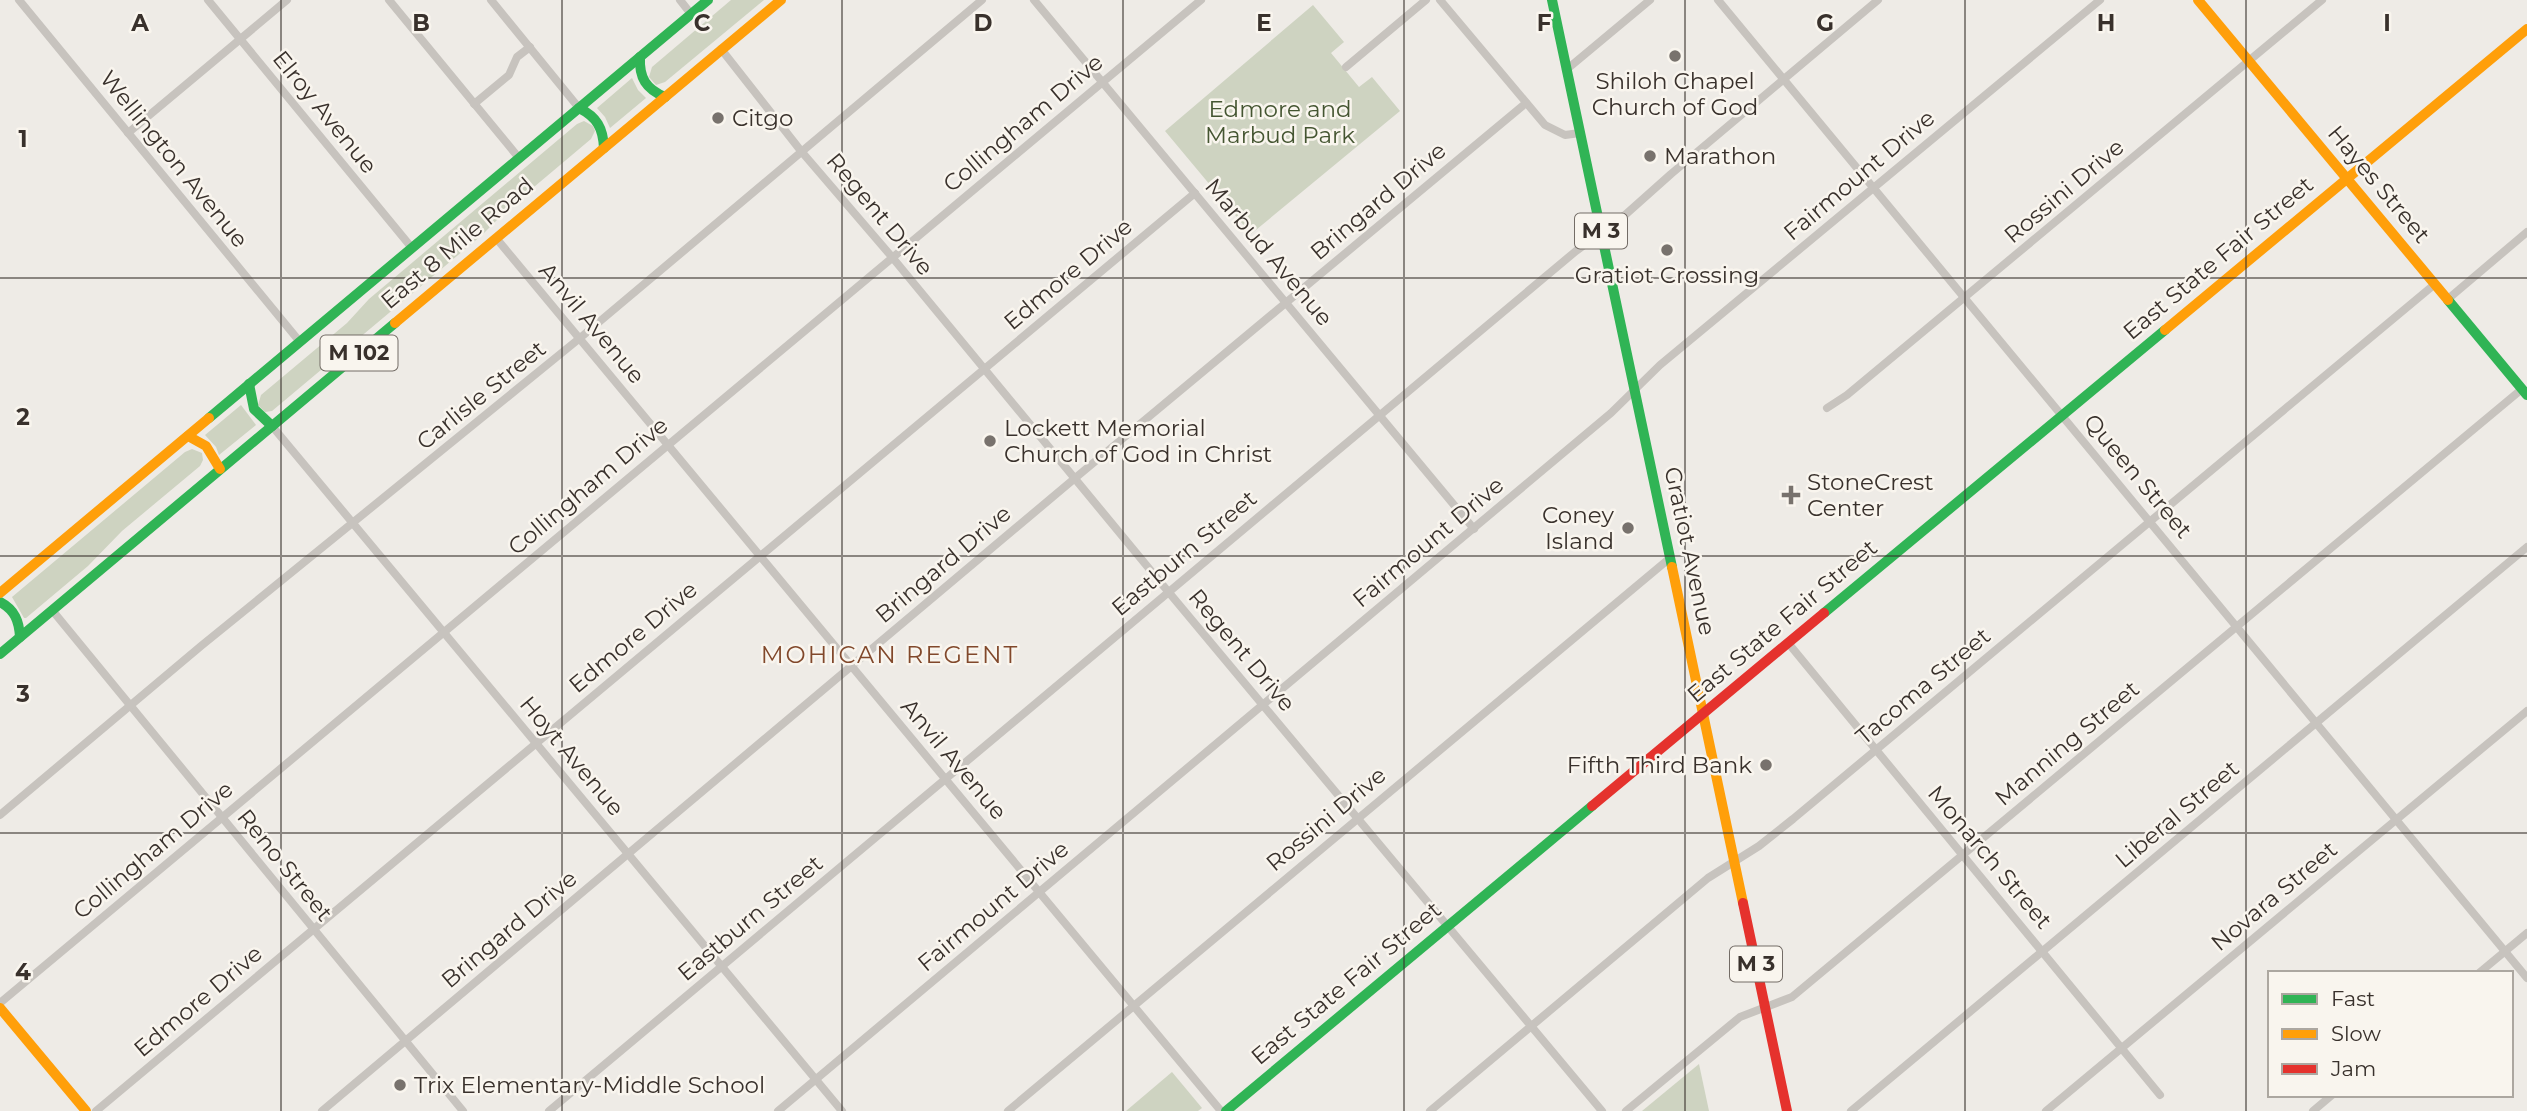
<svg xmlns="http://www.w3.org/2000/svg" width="2527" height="1111" viewBox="0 0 2527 1111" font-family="Montserrat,sans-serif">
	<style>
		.green { fill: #ced3c1 }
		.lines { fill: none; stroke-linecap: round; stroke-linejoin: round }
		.street { stroke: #c7c3be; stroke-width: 8 }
		.fast { stroke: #30b455; stroke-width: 10 }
		.slow { stroke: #ff9f0a; stroke-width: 10 }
		.jam { stroke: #e5322d; stroke-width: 10 }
		.grid { fill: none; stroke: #39312c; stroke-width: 2; stroke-opacity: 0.55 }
		.poi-dot { fill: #78726d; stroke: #f9f5ee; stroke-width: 2.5 }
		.labels { text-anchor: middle; stroke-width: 5; stroke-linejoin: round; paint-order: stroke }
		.shield { fill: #f9f5ee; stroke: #736c66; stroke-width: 2 }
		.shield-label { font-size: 21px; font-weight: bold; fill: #39312c }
		.poi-label { font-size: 23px; fill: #39312c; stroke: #f9f5ee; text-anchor: start }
		.park-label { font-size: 23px; fill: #445531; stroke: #f9f5ee }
		.street-label { font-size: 23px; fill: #39312c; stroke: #f9f5ee }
		.neighbourhood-label { font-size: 24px; letter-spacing: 2px; fill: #81482b; stroke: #f9f5ee }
		.grid-label { font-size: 23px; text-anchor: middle; font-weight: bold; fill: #39312c; stroke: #f9f5ee; stroke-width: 5; stroke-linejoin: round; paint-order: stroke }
	</style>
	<rect width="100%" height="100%" fill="#eeebe6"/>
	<g class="green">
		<path d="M731 0H764L665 82 656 85 649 77 652 67Z"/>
		<path d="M1313 5 1344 42 1331 53 1359 87 1372 77 1400 111 1251 234 1165 131Z"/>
		<path d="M632 78 638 90 646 98 610 128 605 117 597 108Z"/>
		<path d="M584 121 593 126 595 131 591 139 509 208 482 235 272 411 265 412 258 405 261 395 347 323 369 299 577 124Z"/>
		<path d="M241 405 256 425 219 455 216 447 205 435Z"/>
		<path d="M192 449 202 453 203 460 200 466 122 531 88 566 26 618H24L12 597 185 452Z"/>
		<path d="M1699 1064 1709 1111H1642Z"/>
		<path d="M1172 1072 1202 1108 1198 1111H1126Z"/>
	</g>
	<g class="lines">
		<g class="street">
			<path d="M19 0 300 342"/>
			<path d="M208 0 412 248"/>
			<path d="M389 0 519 158"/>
			<path d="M491 0 579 108"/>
			<path d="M680 0 691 14"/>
			<path d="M1034 0 1474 529"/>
			<path d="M1440 0 1545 125 1565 135 1580 133"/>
			<path d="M1718 0 2527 978"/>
			<path d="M721 49 801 151 892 257 1161 583 1602 1111"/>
			<path d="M1346 67 1426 0"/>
			<path d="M1566 70 1650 0"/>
			<path d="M474 104 509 75 517 57 530 47"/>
			<path d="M128 133 287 0"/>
			<path d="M496 238 1221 1111"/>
			<path d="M2448 299 2527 232"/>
			<path d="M1827 408 1847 395 2322 0"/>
			<path d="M272 426 842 1111"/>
			<path d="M52 610 463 1111"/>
			<path d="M1789 644 2160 1095"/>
			<path d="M0 815 201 646 580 338 982 0"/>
			<path d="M2479 973 2527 933"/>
			<path d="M0 1003 1201 0"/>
			<path d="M96 1111 1195 193"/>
			<path d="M322 1111 1074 479 1526 103"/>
			<path d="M549 1111 1576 251 1625 215 1671 174 1878 0"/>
			<path d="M778 1111 1611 413 1660 365 2100 0"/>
			<path d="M1008 1111 1670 558"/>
			<path d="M1430 1111 1708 878 1759 846 1793 819 2435 284"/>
			<path d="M1626 1111 1740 1017 1792 997 2522 389"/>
			<path d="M1851 1111 2527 547"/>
			<path d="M2046 1111 2527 711"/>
			<path d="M2313 1111 2332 1095"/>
		</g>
		<g class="fast">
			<path d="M1552 0 1672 567"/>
			<path d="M640 57C639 78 646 89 665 97"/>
			<path d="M579 108C597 117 603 128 604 148"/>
			<path d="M2448 300 2527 395"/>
			<path d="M249 384 254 409 272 426"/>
			<path d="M209 418 708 0"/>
			<path d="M0 602C15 610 19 621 20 637"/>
			<path d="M1824 613 2165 330"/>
			<path d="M0 654 395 323"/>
			<path d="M1226 1111 1592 806"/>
		</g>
		<g class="slow">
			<path d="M2198 0 2448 300"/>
			<path d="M395 323 781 0"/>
			<path d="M2165 330 2527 29"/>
			<path d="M188 436 206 446 220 469"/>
			<path d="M1672 567 1743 903"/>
			<path d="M0 593 209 418"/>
			<path d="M0 1008 86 1111"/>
		</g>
		<g class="jam">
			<path d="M1592 806 1824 613"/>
			<path d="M1743 903 1787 1111"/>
		</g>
	</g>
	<path class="grid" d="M281 0V1111M562 0V1111M842 0V1111M1123 0V1111M1404 0V1111M1685 0V1111M1965 0V1111M2246 0V1111M0 278H2527M0 556H2527M0 833H2527"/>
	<g class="poi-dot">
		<circle cx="1675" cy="56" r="7"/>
		<circle cx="718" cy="118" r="7"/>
		<circle cx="1650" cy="156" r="7"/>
		<circle cx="1667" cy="250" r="7"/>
		<circle cx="990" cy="441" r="7"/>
		<path d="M1787.5 484.5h7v7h7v7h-7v7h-7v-7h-7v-7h7z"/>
		<circle cx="1628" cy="528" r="7"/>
		<circle cx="1766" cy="765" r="7"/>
		<circle cx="400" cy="1085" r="7"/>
	</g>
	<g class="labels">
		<g class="shield">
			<rect x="1575" y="213.5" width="52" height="35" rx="5"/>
			<rect x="320.5" y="335.5" width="77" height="35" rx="5"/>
			<rect x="1730" y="946.5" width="52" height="35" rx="5"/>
		</g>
		<g class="shield-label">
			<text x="1601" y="238">M 3</text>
			<text x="359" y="360">M 102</text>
			<text x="1756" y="971">M 3</text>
		</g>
		<g class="poi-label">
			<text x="1675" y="89" text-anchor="middle">Shiloh Chapel<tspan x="1675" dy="26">Church of God</tspan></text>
			<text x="732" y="126">Citgo</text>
			<text x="1664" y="164">Marathon</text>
			<text x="1667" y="283" text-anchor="middle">Gratiot Crossing</text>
			<text x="1004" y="436">Lockett Memorial<tspan x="1004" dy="26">Church of God in Christ</tspan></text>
			<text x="1807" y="490">StoneCrest<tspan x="1807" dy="26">Center</tspan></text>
			<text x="1614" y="523" text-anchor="end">Coney<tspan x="1614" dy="26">Island</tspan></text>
			<text x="1752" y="773" text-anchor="end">Fifth Third Bank</text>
			<text x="414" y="1093">Trix Elementary-Middle School</text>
		</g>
		<g class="park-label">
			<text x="1280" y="117">Edmore and<tspan x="1280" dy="26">Marbud Park</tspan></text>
		</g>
		<g class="street-label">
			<text transform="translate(325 112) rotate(51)" y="8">Elroy Avenue</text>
			<text transform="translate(1023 123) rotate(-40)" y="8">Collingham Drive</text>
			<text transform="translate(174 159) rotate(51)" y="8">Wellington Avenue</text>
			<text transform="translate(1859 175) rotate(-40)" y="8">Fairmount Drive</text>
			<text transform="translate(2379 184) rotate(50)" y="8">Hayes Street</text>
			<text transform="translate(2064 191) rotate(-40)" y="8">Rossini Drive</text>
			<text transform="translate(1378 201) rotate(-40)" y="8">Bringard Drive</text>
			<text transform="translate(880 214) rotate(50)" y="8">Regent Drive</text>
			<text transform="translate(457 243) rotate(-40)" y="8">East 8 Mile Road</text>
			<text transform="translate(1269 252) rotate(50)" y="8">Marbud Avenue</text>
			<text transform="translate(2218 258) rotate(-40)" y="8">East State Fair Street</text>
			<text transform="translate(1068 274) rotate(-40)" y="8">Edmore Drive</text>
			<text transform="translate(592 323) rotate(50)" y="8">Anvil Avenue</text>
			<text transform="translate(481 395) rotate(-39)" y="8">Carlisle Street</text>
			<text transform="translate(2138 476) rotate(50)" y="8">Queen Street</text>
			<text transform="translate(588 486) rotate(-40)" y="8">Collingham Drive</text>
			<text transform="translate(1428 542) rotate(-40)" y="8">Fairmount Drive</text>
			<text transform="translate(1690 551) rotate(78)" y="8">Gratiot Avenue</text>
			<text transform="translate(1184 553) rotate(-40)" y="8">Eastburn Street</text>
			<text transform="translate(943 564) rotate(-40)" y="8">Bringard Drive</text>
			<text transform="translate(1782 621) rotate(-40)" y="8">East State Fair Street</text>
			<text transform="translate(633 637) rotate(-40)" y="8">Edmore Drive</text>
			<text transform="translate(1242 650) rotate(50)" y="8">Regent Drive</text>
			<text transform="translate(1923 686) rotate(-40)" y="8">Tacoma Street</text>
			<text transform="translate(2067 743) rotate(-40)" y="8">Manning Street</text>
			<text transform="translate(572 756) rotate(50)" y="8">Hoyt Avenue</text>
			<text transform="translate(954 759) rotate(50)" y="8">Anvil Avenue</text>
			<text transform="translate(2177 814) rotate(-40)" y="8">Liberal Street</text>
			<text transform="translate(1326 819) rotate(-40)" y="8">Rossini Drive</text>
			<text transform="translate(153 850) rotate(-40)" y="8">Collingham Drive</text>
			<text transform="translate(1990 857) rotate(50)" y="8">Monarch Street</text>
			<text transform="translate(285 865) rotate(51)" y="8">Reno Street</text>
			<text transform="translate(2274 896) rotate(-40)" y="8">Novara Street</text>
			<text transform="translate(993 906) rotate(-40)" y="8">Fairmount Drive</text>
			<text transform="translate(750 918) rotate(-40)" y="8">Eastburn Street</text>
			<text transform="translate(509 929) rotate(-40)" y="8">Bringard Drive</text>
			<text transform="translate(1346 983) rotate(-40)" y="8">East State Fair Street</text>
			<text transform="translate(198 1001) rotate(-40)" y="8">Edmore Drive</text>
		</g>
		<g class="neighbourhood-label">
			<text x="890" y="663">MOHICAN REGENT</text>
		</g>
	</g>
	<g class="grid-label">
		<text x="140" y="31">A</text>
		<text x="421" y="31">B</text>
		<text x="702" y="31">C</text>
		<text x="983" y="31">D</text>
		<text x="1264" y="31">E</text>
		<text x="1544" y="31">F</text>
		<text x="1825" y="31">G</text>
		<text x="2106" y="31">H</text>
		<text x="2387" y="31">I</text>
		<text x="23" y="147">1</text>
		<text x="23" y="425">2</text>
		<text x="23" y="702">3</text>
		<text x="23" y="980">4</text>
	</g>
	<rect x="2268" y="971" width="245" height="126" fill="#f9f5ee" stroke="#aca7a0" stroke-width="2"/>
	<rect x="2282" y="994" width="35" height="10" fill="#30b455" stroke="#aca7a0" stroke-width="2"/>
	<text x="2331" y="1006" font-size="21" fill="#39312c">Fast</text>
	<rect x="2282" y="1029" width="35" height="10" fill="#ff9f0a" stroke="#aca7a0" stroke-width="2"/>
	<text x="2331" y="1041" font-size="21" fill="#39312c">Slow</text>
	<rect x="2282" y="1064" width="35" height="10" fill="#e5322d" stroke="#aca7a0" stroke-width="2"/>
	<text x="2331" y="1076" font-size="21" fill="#39312c">Jam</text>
</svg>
